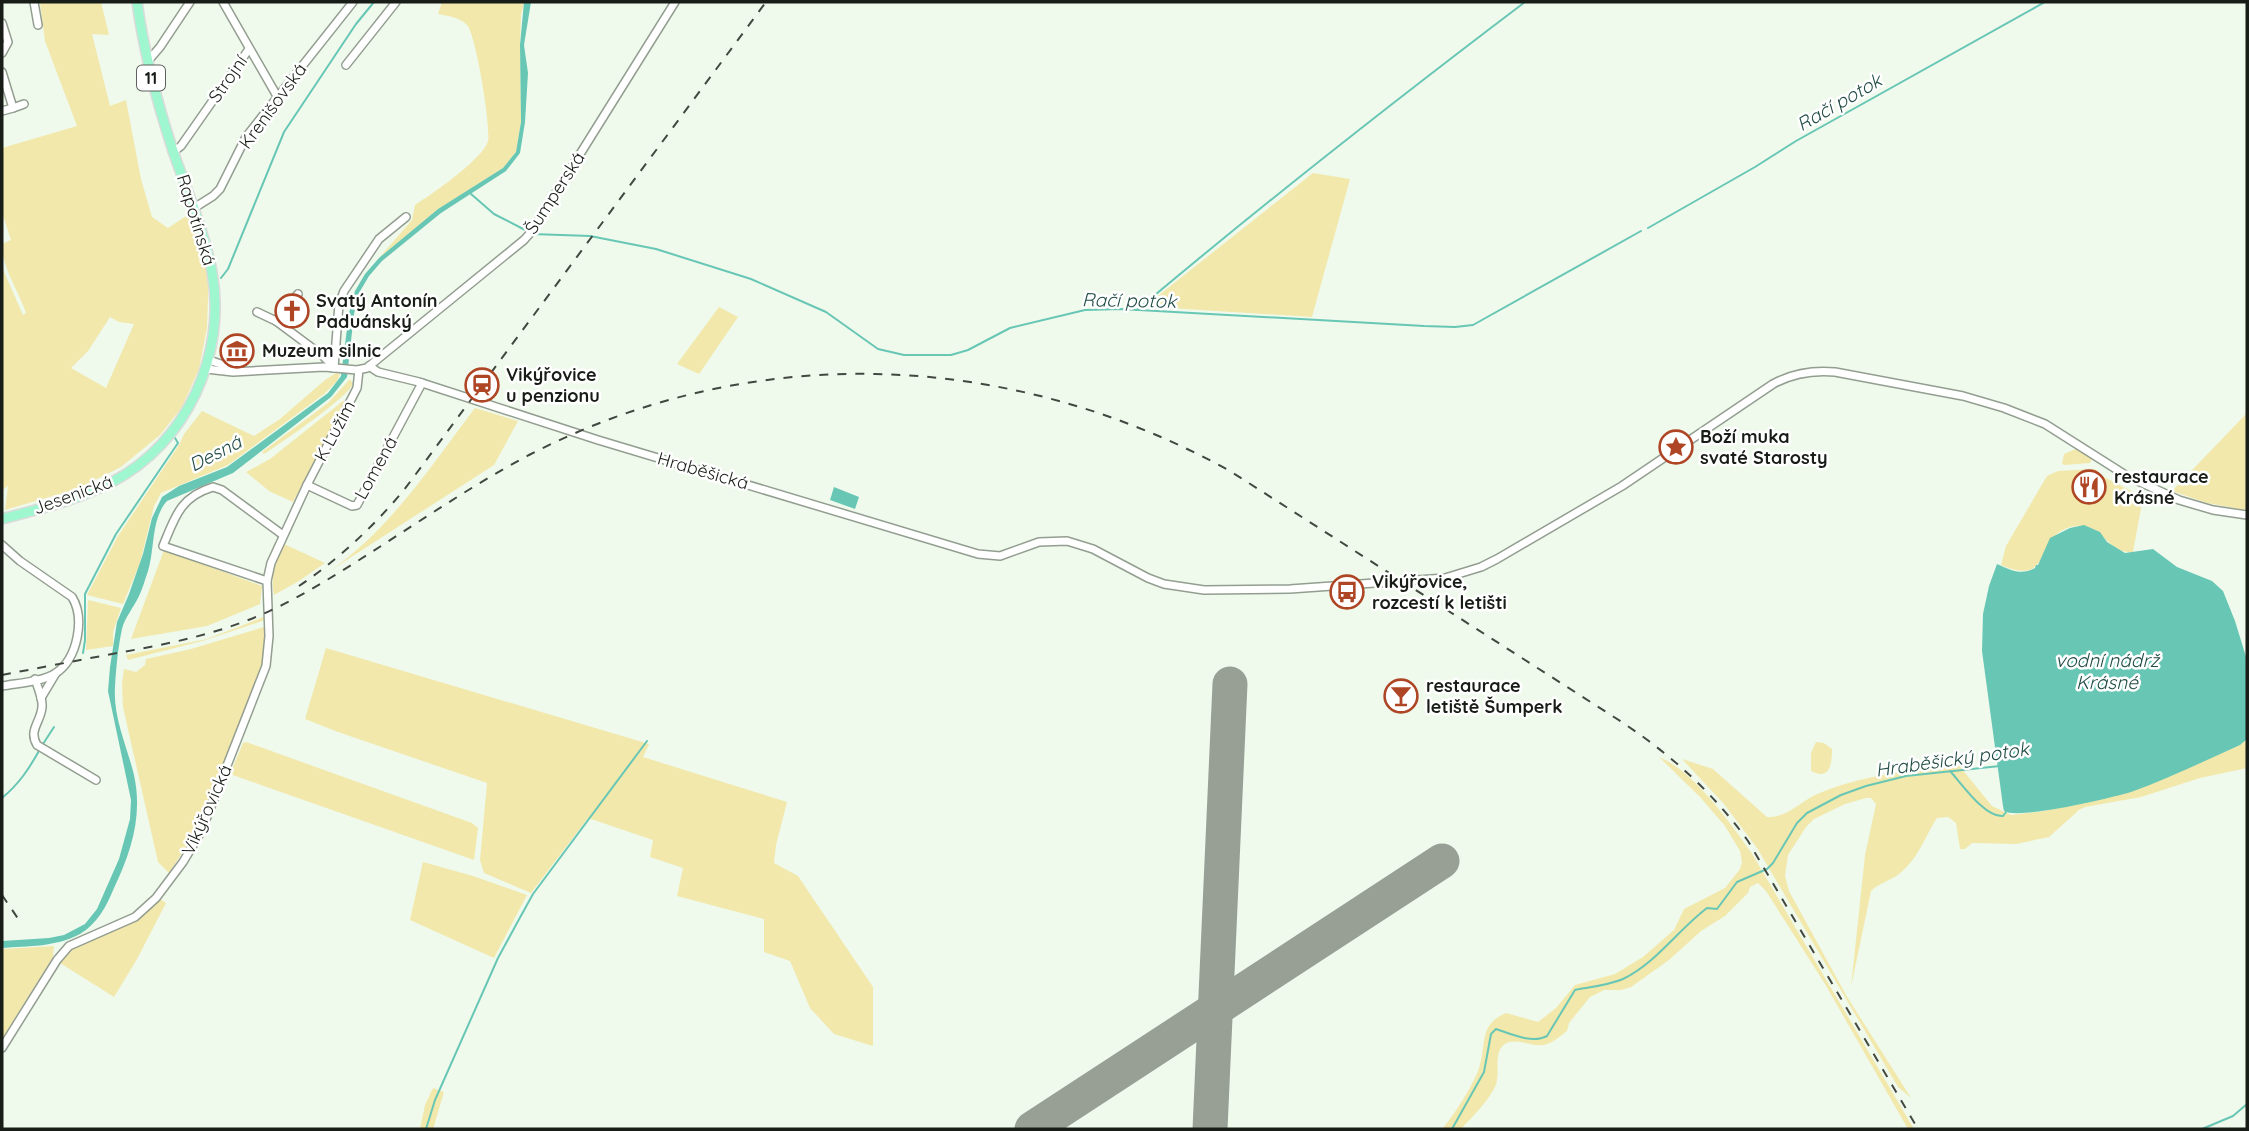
<svg xmlns="http://www.w3.org/2000/svg" width="2249" height="1131" viewBox="0 0 2249 1131" font-family="Quicksand,sans-serif">
	<style>
		.green { fill: #f2e8ac; fill-rule: evenodd }
		.water { fill: #68c6b5 }
		.lines { fill: none; stroke-linecap: round; stroke-linejoin: round }
		.stream { stroke: #68c6b5; stroke-width: 2 }
		.runway { stroke: #98a096; stroke-width: 35 }
		.minor-casing { stroke: #939e91; stroke-width: 10 }
		.major-casing { stroke: #dadbda; stroke-width: 12 }
		.minor { stroke: #fff; stroke-width: 7 }
		.major { stroke: #9ef7cf; stroke-width: 9 }
		.rail { stroke: #424740; stroke-width: 2; stroke-dasharray: 9 9; stroke-linecap: butt }
		.labels { text-anchor: middle; stroke-width: 5; stroke-linejoin: round; paint-order: stroke }
		.shield { fill: #fff; stroke: #5e615d; stroke-width: 2 }
		.shield-label { font-size: 16px; font-weight: bold; fill: #191d18 }
		.street-label { font-size: 18px; fill: #191d18; stroke: #fff }
		.poi-label { font-size: 18px; font-weight: bold; fill: #191d18; stroke: #fff; text-anchor: start }
		.water-label { font-size: 19px; font-style: italic; fill: #224d45; stroke: #fff }
	</style>
	<rect width="100%" height="100%" fill="#effaec"/>
	<g class="green">
		<path d="M40 2H101L109 35 92 34 110 106 126 100 141 179 152 217 168 228 191 213 209 268 207 328 199 369 182 407 160 435 121 467 77 489 5 510 8 486 2 490V267L23 315 26 313C19 291 2 269 2 244L11 240 2 212V148L77 126 45 41ZM110 317 119 322 134 324 106 388 71 368 88 351Z"/>
		<path d="M442 2 524 3 521 15 520 45 521 122 516 152 503 168 438 209 379 258 412 220 415 205C431 195 483 159 488 141 491 128 476 34 467 25 459 17 448 16 438 14Z"/>
		<path d="M1313 173 1350 179 1312 317 1153 307 1151 304 1154 299Z"/>
		<path d="M719 307 738 317 699 374 677 364Z"/>
		<path d="M336 373 340 374 337 381 324 394 228 465 161 493 154 506 140 563 123 604 87 595 118 536 179 445 184 434 202 411 254 436 280 419 325 380Z"/>
		<path d="M350 379 353 384C348 397 280 444 264 454L262 452 328 403Z"/>
		<path d="M343 401 346 402 293 502 269 491 246 472 270 459Z"/>
		<path d="M475 408 518 421 494 465 328 572C389 531 431 466 475 408Z"/>
		<path d="M2247 413V508L2245 510 2207 503 2175 492 2174 489Z"/>
		<path d="M2076 449 2089 456 2092 459 2090 463 2064 465 2062 463 2064 454Z"/>
		<path d="M2093 469 2097 470 2100 475 2143 497 2133 552C2108 555 2103 523 2076 526 2031 532 2056 589 2001 565L2006 546 2047 476 2058 471Z"/>
		<path d="M284 544 325 563 299 581 274 595C270 575 275 561 284 544Z"/>
		<path d="M164 550 262 586 260 604 207 626 131 639Z"/>
		<path d="M88 600 121 608 113 632V646L86 650Z"/>
		<path d="M266 616 265 620 206 640 128 660 126 655 207 639Z"/>
		<path d="M264 627V654L258 678 198 828 169 873 158 862 123 707 122 684 124 669 136 672 145 665 146 659 191 649Z"/>
		<path d="M326 648 649 744 643 757 787 802 776 845 774 863 798 876 873 987V1046L834 1034 810 1008 790 961 764 952V919L677 896 683 868 650 857 653 840 588 818 531 893 484 873 480 860 487 783 338 732 305 719Z"/>
		<path d="M2247 739V768L2200 778 2141 797 2085 807 2079 810 2049 837 2016 844 1972 843 1965 849H1960L1956 823 1948 817 1937 818C1924 838 1919 858 1899 874 1890 881 1879 883 1871 891L1851 987 1865 855 1876 804 1871 798H1866L1845 804 1814 819 1806 827 1788 855 1785 876 1789 891 1846 995 1911 1098 1898 1087 1757 848 1724 804 1682 759 1713 769 1767 817C1786 818 1799 803 1815 795 1860 775 1910 771 1957 763L1992 806 2011 815 2044 811 2129 792 2240 745Z"/>
		<path d="M246 742 472 823 478 828 474 860 230 774 243 743Z"/>
		<path d="M1816 742 1824 743 1832 749C1832 764 1830 781 1811 771V753Z"/>
		<path d="M1659 757C1693 770 1730 823 1751 852L1914 1129H1908L1825 984 1766 891 1758 883 1750 887 1748 893 1725 916 1701 931 1669 960 1631 987 1621 990H1604L1590 997 1569 1023 1567 1031C1560 1036 1552 1044 1543 1045 1531 1047 1516 1037 1505 1044 1494 1051 1499 1069 1497 1080 1495 1095 1472 1117 1461 1129H1442C1453 1117 1474 1084 1479 1068 1487 1044 1478 1025 1506 1013L1538 1022 1556 1008 1575 985 1615 974 1643 957 1674 930 1684 909 1725 888 1740 869 1742 862 1740 851 1725 826 1700 797Z"/>
		<path d="M423 862 473 876 527 895 494 958 410 920Z"/>
		<path d="M160 899 166 903 136 961 114 997 60 963 72 949 137 920Z"/>
		<path d="M54 946 53 957 2 1039V949Z"/>
		<path d="M433 1088 444 1092 433 1129H420L425 1105Z"/>
	</g>
	<g class="water">
		<path d="M524 2H531L524 45 528 73 525 122 520 153 506 171 441 213 382 261 369 276 359 293 354 314 347 377 331 397 233 473 167 501C151 519 155 548 148 571 145 579 143 588 139 596 134 607 125 617 122 629 118 647 116 669 115 687 113 718 127 746 134 775 143 816 131 852 114 888 106 907 98 923 80 934 56 947 28 946 2 948V941L49 938 64 935 85 924 97 909 119 859 130 819 131 800 108 691 110 667 117 622 129 594 143 554 152 518 162 497 179 486 227 467 328 393 341 376 349 313 355 291 365 274 379 258 438 209 503 168 516 152 521 122 520 45Z"/>
		<path d="M834 487 859 497 855 509 830 500Z"/>
		<path d="M2084 525 2100 532 2107 542 2125 553 2153 549 2177 567 2212 581 2223 591 2235 621 2247 660V739L2240 745C2204 761 2168 779 2131 792 2110 798 2020 820 2004 811L2003 806 1982 651 1983 614 1989 586 1997 564C2011 570 2021 576 2035 568L2036 565H2038L2050 538 2070 528Z"/>
	</g>
	<g class="lines">
		<g class="stream">
			<path d="M471 194 494 214 527 231"/>
			<path d="M1648 228 1755 167 1796 141 2045 2"/>
			<path d="M532 234 590 236 656 249 751 279 826 312 878 349 904 355H951L968 350 1010 328 1085 310 1121 309 1424 326 1455 327 1473 325 1641 231"/>
			<path d="M221 278 228 269 284 132 356 24 374 2"/>
			<path d="M1137 310C1263 204 1393 102 1525 2"/>
			<path d="M83 653 85 640V594L116 534 178 443 175 438"/>
			<path d="M43 744 54 727"/>
			<path d="M1950 771C1962 784 1985 818 2003 816L2006 812"/>
			<path d="M2 798C19 784 29 769 40 749"/>
			<path d="M426 1129 435 1100 498 958 517 923 533 894 647 741"/>
			<path d="M1452 1129 1484 1072 1491 1034 1496 1029C1511 1034 1532 1044 1547 1036L1575 990C1591 987 1609 985 1623 979 1656 963 1678 930 1707 908L1717 909 1737 882 1767 869 1773 863 1797 823 1807 813 1841 795 1866 786 1906 776 2000 766"/>
			<path d="M2202 1129 2233 1116 2247 1104"/>
		</g>
		<g class="runway">
			<path d="M1032 1129 1442 861"/>
			<path d="M1210 1129 1230 684"/>
		</g>
		<defs>
			<g id="minor">
				<path d="M34 2 38 25"/>
				<path d="M223 2 277 96"/>
				<path d="M2 23 8 42 2 53"/>
				<path d="M148 61 160 47 190 2"/>
				<path d="M346 65 396 2"/>
				<path d="M2 72 13 108 2 111"/>
				<path d="M13 108 24 104"/>
				<path d="M173 152 181 146 249 49"/>
				<path d="M194 208 213 196 220 189 246 137 353 2"/>
				<path d="M298 294 276 321 323 356 334 367"/>
				<path d="M257 312 276 321"/>
				<path d="M209 360 238 370"/>
				<path d="M369 366 378 372 419 382 598 440 978 554 1000 556 1039 542 1067 541 1093 549 1148 578 1164 584 1204 590 1290 589 1445 578 1481 567 1497 559 1622 486 1773 384C1793 373 1812 370 1835 372L1963 396 2004 408 2045 424 2127 476 2179 500 2213 510 2247 515"/>
				<path d="M334 368 339 304 344 291 379 239 406 217"/>
				<path d="M206 369 233 372 324 367 357 370 367 368 379 358 524 240 532 231 675 2"/>
				<path d="M307 485 352 506 357 505 422 383"/>
				<path d="M2 545 20 561 72 597C85 618 78 658 56 673 42 682 18 683 2 686"/>
				<path d="M267 581 163 546C175 517 180 497 213 487L222 490 283 535"/>
				<path d="M35 679C38 688 43 699 42 707 41 722 28 730 37 745L96 780"/>
				<path d="M41 698 56 673"/>
				<path d="M2 1048 57 960 69 946 135 917 156 898 183 862 201 832 266 666 269 636 267 581 271 563 307 485 357 388 359 370"/>
			</g>
			<path id="major" d="M2 519C39 509 78 500 112 482 187 443 227 354 212 272 204 230 187 191 173 151 157 102 144 53 137 2"/>
		</defs>
		<use href="#minor" class="minor-casing"/>
		<use href="#major" class="major-casing"/>
		<use href="#minor" class="minor"/>
		<use href="#major" class="major"/>
		<g class="rail">
			<path d="M299 586C339 559 373 527 404 490L766 2"/>
			<path d="M2 675C38 668 75 661 112 654 162 645 211 636 258 616 292 602 324 582 356 562 413 526 469 487 529 455 753 339 1011 350 1230 471L1614 717C1667 751 1711 790 1748 841L1918 1129"/>
			<path d="M2 895 19 920"/>
		</g>
	</g>
	<defs>
		<symbol id="church-ring" viewBox="-11 -11 22 22"><circle r="9.5" fill="#fff" stroke="#ae4625" stroke-width="1.5"/><path d="M-1.2-6h2.4v3.5h3.3v2.4h-3.3V6h-2.4V-.1h-3.3v-2.4h3.3Z" fill="#ae4625"/></symbol>
		<symbol id="museum-ring" viewBox="-11 -11 22 22"><circle r="9.5" fill="#fff" stroke="#ae4625" stroke-width="1.5"/><path d="M0-6L6-3V-2H-6V-3ZM-5-1h2V3h-2ZM-1-1h2V3h-2ZM3-1h2V3H3ZM-6 4H6V6H-6Z" fill="#ae4625"/></symbol>
		<symbol id="station-ring" viewBox="-11 -11 22 22"><circle r="9.5" fill="#fff" stroke="#ae4625" stroke-width="1.5"/><path d="M-3-6H3Q5-6 5-4V2Q5 4 3 4L4.5 6H3L1.5 4h-3L-3 6H-4.5L-3 4Q-5 4-5 2V-4Q-5-6-3-6ZM-3.5-4v3h7v-3ZM-3.5 1v1.5H-2V1ZM2 1v1.5H3.5V1Z" fill="#ae4625"/></symbol>
		<symbol id="sight-ring" viewBox="-11 -11 22 22"><circle r="9.5" fill="#fff" stroke="#ae4625" stroke-width="1.5"/><path d="M0-6L1.8-2.2L6-1.7L2.9 1.2L3.7 5.4L0 3.3L-3.7 5.4L-2.9 1.2L-6-1.7L-1.8-2.2Z" fill="#ae4625"/></symbol>
		<symbol id="restaurant-ring" viewBox="-11 -11 22 22"><circle r="9.5" fill="#fff" stroke="#ae4625" stroke-width="1.5"/><path d="M-5-6h1v4h1v-4h1v4h1v-4h1v5L-1.5 .5V6h-2V.5L-5-1ZM5-6V6H3V1.5H1.5Q1.5-4 5-6Z" fill="#ae4625"/></symbol>
		<symbol id="bus-ring" viewBox="-11 -11 22 22"><circle r="9.5" fill="#fff" stroke="#ae4625" stroke-width="1.5"/><path d="M-5-6H5V4H4V6H2V4H-2V6H-4V4H-5ZM-3.5-4V0h7V-4ZM-3.5 1.2v1.5H-2V1.2ZM2 1.2v1.5H3.5V1.2Z" fill="#ae4625"/></symbol>
		<symbol id="bar-ring" viewBox="-11 -11 22 22"><circle r="9.5" fill="#fff" stroke="#ae4625" stroke-width="1.5"/><path d="M-6-5H6L.8 .8V4.5H3.5V6h-7V4.5H-.8V.8Z" fill="#ae4625"/></symbol>
	</defs>
	<g fill-rule="evenodd">
		<use href="#church-ring" x="273" y="292" width="38" height="38"/>
		<use href="#museum-ring" x="218" y="332" width="38" height="38"/>
		<use href="#station-ring" x="463" y="366" width="38" height="38"/>
		<use href="#sight-ring" x="1657" y="428" width="38" height="38"/>
		<use href="#restaurant-ring" x="2070" y="468" width="38" height="38"/>
		<use href="#bus-ring" x="1328" y="573" width="38" height="38"/>
		<use href="#bar-ring" x="1382" y="677" width="38" height="38"/>
	</g>
	<g class="labels">
		<rect class="shield" x="137" y="65.5" width="28" height="25" rx="5"/>
		<g class="shield-label">
			<text x="151" y="84">11</text>
		</g>
		<g class="street-label">
			<text transform="translate(228 79) rotate(-55)" y="6">Strojní</text>
			<text transform="translate(273 106) rotate(-54)" y="6">Krenišovská</text>
			<text transform="translate(555 193) rotate(-57)" y="6">Šumperská</text>
			<text transform="translate(196 220) rotate(73)" y="6">Rapotínská</text>
			<text transform="translate(335 431) rotate(-62)" y="6">K Lužím</text>
			<text transform="translate(376 468) rotate(-61)" y="6">Lomená</text>
			<text transform="translate(703 471) rotate(16)" y="6">Hraběšická</text>
			<text transform="translate(73 495) rotate(-20)" y="6">Jesenická</text>
			<text transform="translate(207 810) rotate(-66)" y="6">Vikýřovická</text>
		</g>
		<g class="poi-label">
			<text x="316" y="307">Svatý Antonín<tspan x="316" dy="21">Paduánský</tspan></text>
			<text x="262" y="357">Muzeum silnic</text>
			<text x="506" y="381">Vikýřovice<tspan x="506" dy="21">u penzionu</tspan></text>
			<text x="1700" y="443">Boží muka<tspan x="1700" dy="21">svaté Starosty</tspan></text>
			<text x="2114" y="483">restaurace<tspan x="2114" dy="21">Krásné</tspan></text>
			<text x="1372" y="588">Vikýřovice,<tspan x="1372" dy="21">rozcestí k letišti</tspan></text>
			<text x="1426" y="692">restaurace<tspan x="1426" dy="21">letiště Šumperk</tspan></text>
		</g>
		<g class="water-label">
			<text transform="translate(1839 102) rotate(-30)" y="7">Račí potok</text>
			<text transform="translate(1129 300) rotate(1)" y="7">Račí potok</text>
			<text transform="translate(215 453) rotate(-27)" y="7">Desná</text>
			<text x="2107" y="667">vodní nádrž<tspan x="2107" dy="22">Krásné</tspan></text>
			<text transform="translate(1952 759) rotate(-8)" y="7">Hraběšický potok</text>
		</g>
	</g>
	<rect width="2249" height="1131" fill="none" stroke="#191d18" stroke-width="7"/>
</svg>
